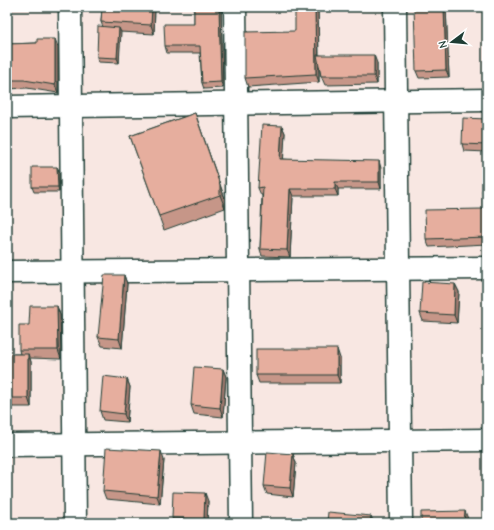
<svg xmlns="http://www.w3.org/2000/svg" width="494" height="530" viewBox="0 0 494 530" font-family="'Comic Neue',sans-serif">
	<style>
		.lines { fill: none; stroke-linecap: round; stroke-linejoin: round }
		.minor-casing { stroke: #1f3d34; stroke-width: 25 }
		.minor { stroke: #fff; stroke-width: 22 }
		.wall { fill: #c69688; stroke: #1f3d34 }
		.shaded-wall { fill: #a17a6f; stroke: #1f3d34 }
		.building { fill: #e6ae9e; stroke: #1f3d34 }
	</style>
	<rect width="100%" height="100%" fill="#f8e7e2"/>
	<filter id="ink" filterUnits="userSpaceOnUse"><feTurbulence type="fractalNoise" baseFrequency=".025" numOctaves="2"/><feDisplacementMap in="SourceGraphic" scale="8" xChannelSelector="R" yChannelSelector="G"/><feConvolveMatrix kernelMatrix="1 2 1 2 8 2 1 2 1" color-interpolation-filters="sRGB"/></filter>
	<g filter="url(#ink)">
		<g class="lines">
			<defs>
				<g id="minor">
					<path d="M70 7 75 523"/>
					<path d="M235 7 241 523"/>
					<path d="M395 7 401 523"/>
					<path d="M7 107 487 100"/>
					<path d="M7 272 487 268"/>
					<path d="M7 445 487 440"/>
				</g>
			</defs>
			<use href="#minor" class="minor-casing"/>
			<use href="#minor" class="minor"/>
		</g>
		<g class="wall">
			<path d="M102 7H155L154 34 120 32 119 63 98 62 97 57 103 27 101 22Z"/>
			<path d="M194 7H221L223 88 204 89 202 83 200 53H167L165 46 194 24Z"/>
			<path d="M318 7 319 55 377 63V84L325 85 321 76 319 65V82L248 87 245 78 295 31Z"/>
			<path d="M446 7 449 77 419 78 416 71Z"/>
			<path d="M37 43 58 47V93L27 88 7 89V44Z"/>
			<path d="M195 113 225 199V208L164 230 130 136Z"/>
			<path d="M487 119V152L464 151 462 144Z"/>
			<path d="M282 126 285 133 283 159 381 168V189H338V196H293L290 257 262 256 260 249 262 195H261L258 188Z"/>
			<path d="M57 167 59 171V192H34L32 187Z"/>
			<path d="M487 190V244L429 247 426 239 483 209Z"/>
			<path d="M124 275 127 284 122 348 102 346 98 337Z"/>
			<path d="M455 284 459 292 457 323 423 321 420 313Z"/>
			<path d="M57 306 60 315 61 359 30 358 31 362V407H9L7 402V354H20L19 350Z"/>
			<path d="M340 358V383H259L256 375Z"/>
			<path d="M223 369 226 377 223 417 194 414 191 405Z"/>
			<path d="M127 379 130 387 127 422 103 420 100 411Z"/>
			<path d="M293 454 296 463 293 497 267 494 264 486Z"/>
			<path d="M164 460 160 504 106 499 103 491Z"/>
			<path d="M208 501 207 523H174L172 518Z"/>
		</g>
		<g class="shaded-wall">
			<path d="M152 7H155L154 34 151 25Z"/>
			<path d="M219 7H221L223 88 221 82Z"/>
			<path d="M315 7H318L319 82 316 74Z"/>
			<path d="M444 7H446L449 77 446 70Z"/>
			<path d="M119 28 121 32 119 63 117 58Z"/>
			<path d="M55 39 58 47V93L55 85Z"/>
			<path d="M374 55 377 63V84L374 76Z"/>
			<path d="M195 113 225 199V208L220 195Z"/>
			<path d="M282 126 285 133 283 166 280 159Z"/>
			<path d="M379 161 381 168V189L379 182Z"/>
			<path d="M57 167 59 171V192L58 187Z"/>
			<path d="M335 182 338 189V196L335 189Z"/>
			<path d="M290 189 293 196 290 257 287 250Z"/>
			<path d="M124 275 127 284 122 348 119 339Z"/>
			<path d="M455 284 459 292 457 323 454 315Z"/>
			<path d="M57 306 60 315 61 359 58 350Z"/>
			<path d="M337 349 340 358V383L337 375Z"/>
			<path d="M28 354 31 362V407L28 398Z"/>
			<path d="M223 369 226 377 223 417 220 408Z"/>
			<path d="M127 379 130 387 127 422 124 414Z"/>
			<path d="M161 451 164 460 160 504 157 496Z"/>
			<path d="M293 454 296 463 293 497 290 488Z"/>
			<path d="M205 493 208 501 207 523H205L204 519Z"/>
			<path d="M465 511 468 519 467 523H464Z"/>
			<path d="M371 516 374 523H370Z"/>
		</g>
		<g class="building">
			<path d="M102 7H152L151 25 101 22Z"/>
			<path d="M194 7H219L221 82 202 83 200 46H165L164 24H194Z"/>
			<path d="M295 7H315L316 74 245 78V32L295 31Z"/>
			<path d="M414 7H444L446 70 416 71Z"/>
			<path d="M98 26 119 28 117 58 97 57Z"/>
			<path d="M37 39H55V85L24 80H7V44L37 43Z"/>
			<path d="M317 55H374V76H321Z"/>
			<path d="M195 113 220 185V195L159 216 130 136Z"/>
			<path d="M463 118 487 119V145L462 144Z"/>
			<path d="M262 125 282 126 280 159 379 161V182H335V189H290L287 250 260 249 263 187 258 188Z"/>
			<path d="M32 167H57L58 187H32Z"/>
			<path d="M482 190H487V237L426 239 425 210 483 209Z"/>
			<path d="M104 275H124L119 339 98 337Z"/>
			<path d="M422 282 455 284 454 315 420 313Z"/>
			<path d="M30 306H57L58 350H19V325H29Z"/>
			<rect x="256" y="349" width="81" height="26"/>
			<rect x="7" y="354" width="21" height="44"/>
			<path d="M194 367 223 369 220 408 191 405Z"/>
			<path d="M103 376 127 379 124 414 100 411Z"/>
			<path d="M106 448 161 451 157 496 103 491Z"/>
			<path d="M267 452 293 454 290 488 264 486Z"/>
			<path d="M173 492 205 493 204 519 172 518Z"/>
			<path d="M465 511 464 523H421V512Z"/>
			<path d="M328 512 371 516 370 523H327Z"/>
		</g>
	</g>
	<rect width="494" height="530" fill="none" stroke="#fff" stroke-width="24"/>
	<rect x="12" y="12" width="470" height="506" fill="none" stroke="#1f3d34" stroke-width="1.5" filter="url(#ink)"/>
	<g transform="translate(452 42) rotate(254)" stroke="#ffffff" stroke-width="3" paint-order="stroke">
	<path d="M0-3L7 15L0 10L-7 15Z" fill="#1f3d34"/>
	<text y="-6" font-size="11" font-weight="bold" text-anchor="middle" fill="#1f3d34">N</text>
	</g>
</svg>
